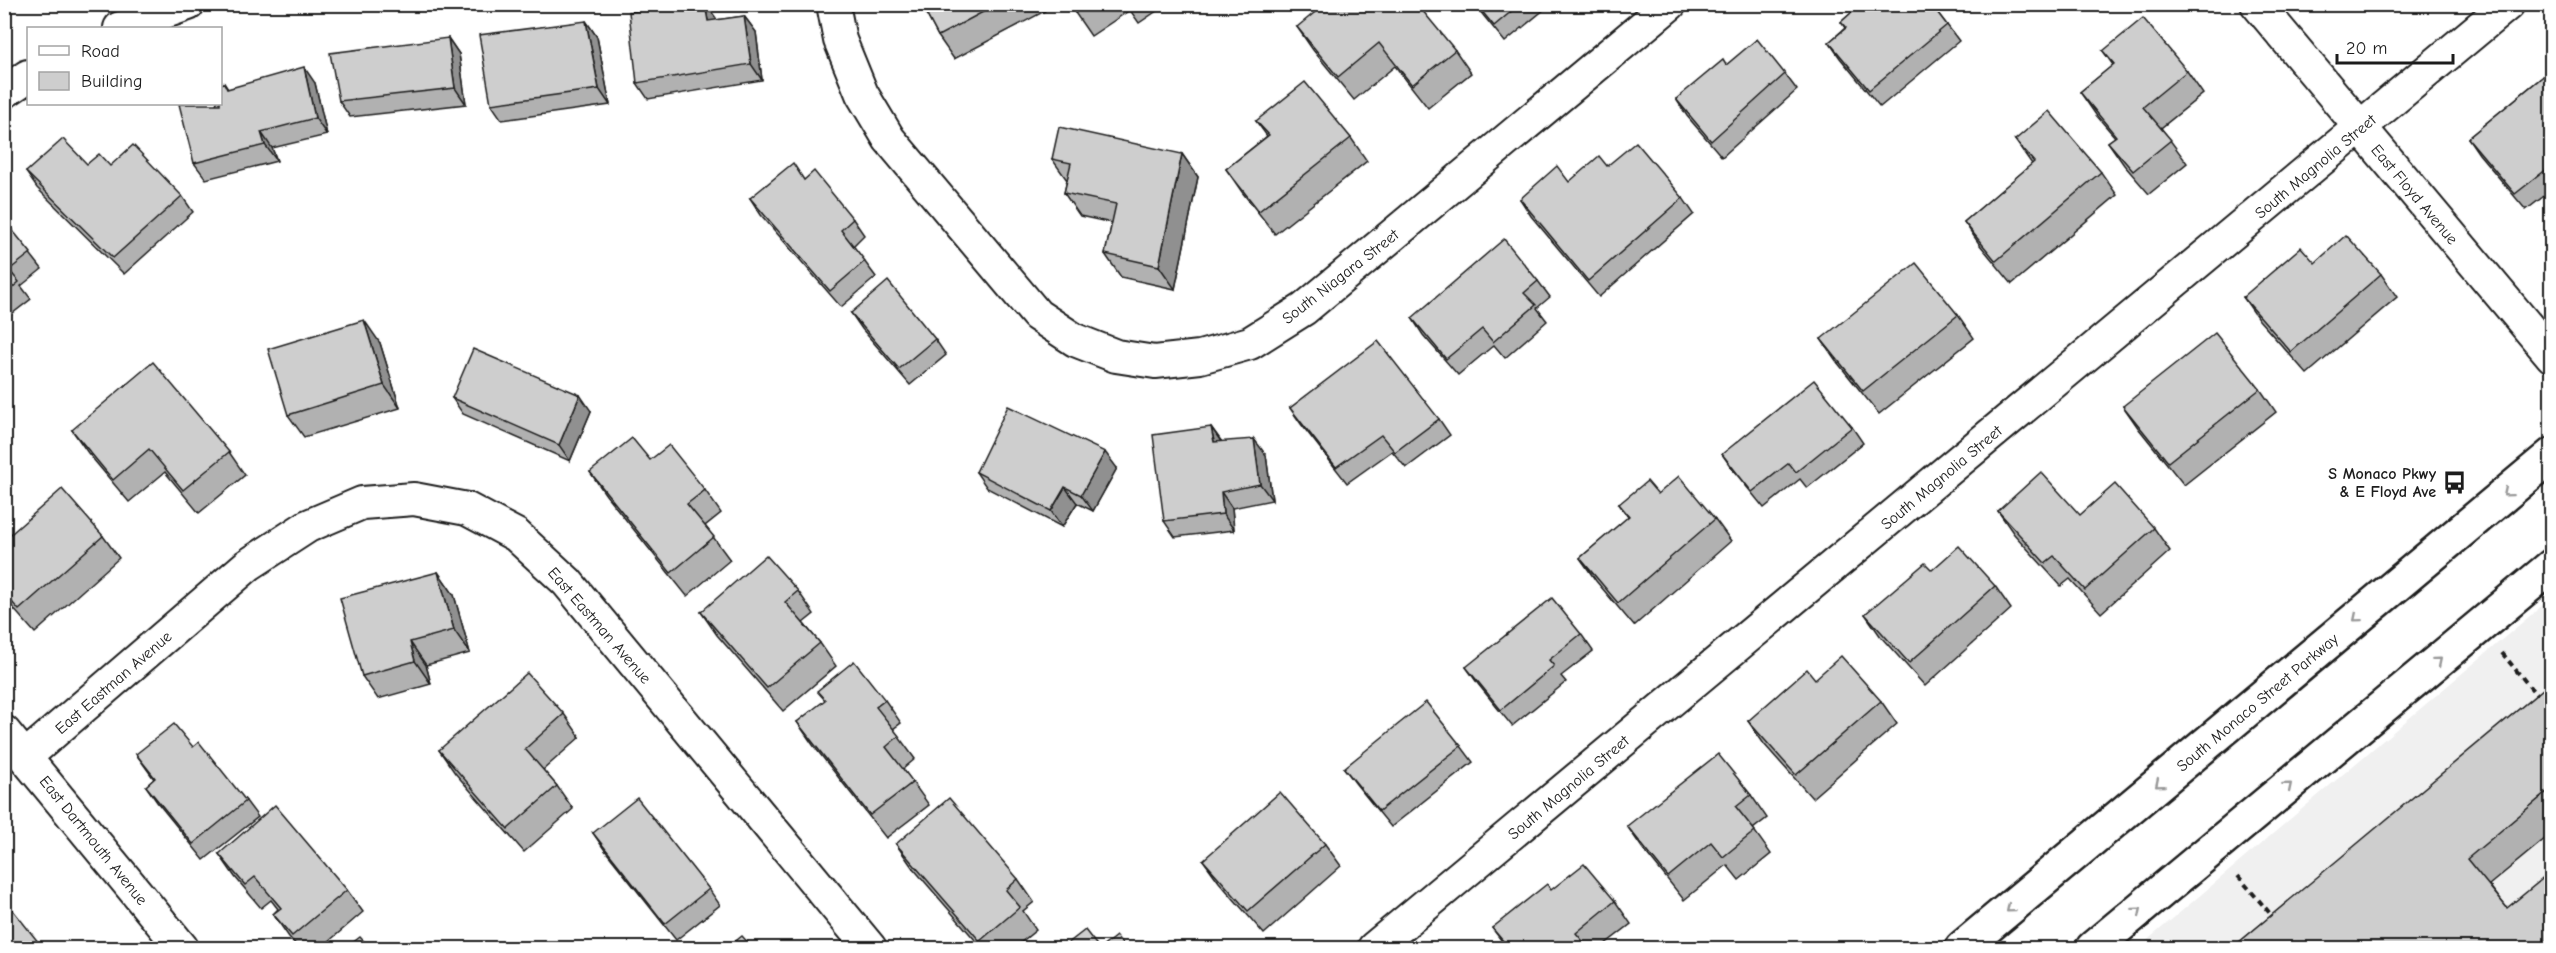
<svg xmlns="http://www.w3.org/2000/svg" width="2556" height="953" viewBox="0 0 2556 953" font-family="'Comic Neue',sans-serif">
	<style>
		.built { fill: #f0f0f0 }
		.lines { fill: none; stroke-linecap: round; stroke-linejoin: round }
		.minor-casing { stroke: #1c1c1c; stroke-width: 36 }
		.secondary-casing { stroke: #1c1c1c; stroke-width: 38 }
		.path { stroke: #1c1c1c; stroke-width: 4; stroke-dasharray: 6 4.5; stroke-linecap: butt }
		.minor { stroke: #fff; stroke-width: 32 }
		.secondary { stroke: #fff; stroke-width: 33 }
		.wall { fill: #b1b1b1; stroke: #1c1c1c; stroke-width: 1.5 }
		.shaded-wall { fill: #909090; stroke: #1c1c1c; stroke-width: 1.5 }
		.building { fill: #cecece; stroke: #1c1c1c; stroke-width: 1.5 }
		.oneway { stroke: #999 }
		.labels { text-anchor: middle; stroke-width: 6; stroke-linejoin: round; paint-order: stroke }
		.street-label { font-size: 16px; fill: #1c1c1c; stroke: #fff }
		.poi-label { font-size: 16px; font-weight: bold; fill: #1c1c1c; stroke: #fff; text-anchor: end }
	</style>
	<rect width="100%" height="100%" fill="#fff"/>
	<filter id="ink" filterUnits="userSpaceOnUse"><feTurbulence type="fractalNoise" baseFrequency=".0167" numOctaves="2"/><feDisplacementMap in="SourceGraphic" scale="12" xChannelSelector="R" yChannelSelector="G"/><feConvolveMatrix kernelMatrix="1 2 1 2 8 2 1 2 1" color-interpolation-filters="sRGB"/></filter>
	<g filter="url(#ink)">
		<path class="built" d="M2551 598V948H2138Z"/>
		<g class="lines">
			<defs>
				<g id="minor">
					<path d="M833 4 840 40 862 94 889 139 1037 315 1075 340 1116 356 1155 362 1200 357 1250 343 1304 309 1670 4"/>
					<path d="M2257 4 2552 356"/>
					<path d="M120 28 188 4"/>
					<path d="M4 92 28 76"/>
					<path d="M4 732 182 948"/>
					<path d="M25 757 248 565 308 526 362 503 414 499 467 509 516 535 567 582 870 948"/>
					<path d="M1374 948 2508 4"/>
				</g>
				<g id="secondary">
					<path d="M1962 948 2552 455"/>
					<path d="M2093 948 2552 566"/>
				</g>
			</defs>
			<use href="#minor" class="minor-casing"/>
			<use href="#secondary" class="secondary-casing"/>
			<g class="path">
				<path d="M2502 653 2539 698"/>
				<path d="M2238 876 2274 918"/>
			</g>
			<use href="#minor" class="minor"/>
			<use href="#secondary" class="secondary"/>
		</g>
		<g class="wall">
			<path d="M687 4H706L716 20 744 16 756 32 762 80 648 99 637 83Z"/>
			<path d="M921 4H1042L1045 11 954 59 938 36Z"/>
			<path d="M1069 4H1167L1139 23 1130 10 1091 36Z"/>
			<path d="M1474 4H1551L1505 42Z"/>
			<path d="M1860 4H1931L1947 25 1959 41 1880 107 1840 58 1829 42 1845 28 1841 22 1860 5Z"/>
			<path d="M2358 4H2366L2362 8Z"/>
			<path d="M586 21 597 37 610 105 502 120 491 104Z"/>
			<path d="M1297 27 1455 50 1471 73 1428 108 1395 66 1354 100 1313 50Z"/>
			<path d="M448 38 459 54 466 104 350 117 339 101Z"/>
			<path d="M2103 51 2187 71 2203 94 2161 128 2187 163 2149 194 2124 165 2108 142 2115 137 2096 115 2080 92 2113 65Z"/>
			<path d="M2552 69V190L2526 210 2479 154 2468 138Z"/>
			<path d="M1785 74 1797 90 1722 157 1687 116 1676 99Z"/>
			<path d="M224 83 228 89 315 83 327 135 272 148 277 161 206 179 194 163Z"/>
			<path d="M1256 121 1351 138 1367 161 1275 234 1242 192 1226 169 1267 136Z"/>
			<path d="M2015 140 2101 172 2117 195 2012 284 1980 245 1964 222 2032 164Z"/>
			<path d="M1182 154 1198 177 1175 289 1121 277 1105 254 1112 223 1080 216 1064 193 1067 180 1052 159Z"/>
			<path d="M87 164 182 196 193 212 124 274 37 188 26 172Z"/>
			<path d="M1607 166 1683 198 1694 214 1599 297 1531 216 1520 199 1569 182Z"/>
			<path d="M750 198 853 219 864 235 853 246 876 277 841 307 761 215Z"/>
			<path d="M4 220 42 269 21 286 31 299 4 320Z"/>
			<path d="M2315 263 2381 274 2397 297 2307 374 2259 320 2243 297Z"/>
			<path d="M1538 281 1550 297 1537 308 1547 321 1505 358 1494 345 1458 375 1423 335 1412 318Z"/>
			<path d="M851 313 935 339 946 355 910 385 862 329Z"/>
			<path d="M1958 315 1974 338 1879 414 1837 362 1821 339Z"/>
			<path d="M380 343 400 408 304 437 288 415Z"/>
			<path d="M2260 389 2276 412 2184 485 2139 429 2123 406Z"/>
			<path d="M452 398 591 411 570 461 463 414Z"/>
			<path d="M1290 408 1439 419 1450 435 1406 468 1392 451 1347 483 1301 424Z"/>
			<path d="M1211 427 1222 442 1266 455 1272 500 1232 508 1234 530 1175 537 1164 521Z"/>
			<path d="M1852 427 1863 443 1807 488 1800 479 1764 508 1733 470 1722 454Z"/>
			<path d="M72 430 229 452 245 475 199 513 165 472 129 502 88 453Z"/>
			<path d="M650 460 705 490 721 513 705 526 730 560 687 596 606 495 590 472Z"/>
			<path d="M1117 468 1093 511 1077 503 1062 527 987 488 976 472Z"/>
			<path d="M1619 504 1715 519 1731 541 1634 626 1596 581 1580 558 1628 517Z"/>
			<path d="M1998 511 2080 515 2154 528 2170 551 2101 613 2070 579 2061 586 2014 534Z"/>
			<path d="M103 536 119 558 35 633 4 598V540Z"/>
			<path d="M1932 570 1995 586 2011 609 1925 686 1881 637 1865 614Z"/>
			<path d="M438 572 454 595 470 653 426 665 431 684 378 699 362 676Z"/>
			<path d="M798 591 814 614 803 623 820 643 836 666 783 711 717 635 701 612Z"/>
			<path d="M1581 634 1593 651 1561 676 1566 682 1512 726 1478 684 1466 667Z"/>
			<path d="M2552 686V833L2489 885 2507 908 2552 948H2232Z"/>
			<path d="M885 700 901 723 893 729 915 759 903 769 929 805 886 838 813 745 797 722Z"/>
			<path d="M1881 701 1897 724 1812 798 1764 744 1748 721Z"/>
			<path d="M564 714 580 737 543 770 557 786 573 809 524 852 455 773 439 750Z"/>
			<path d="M1461 746 1473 762 1391 827 1356 784 1344 768Z"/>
			<path d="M193 747 246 801 258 817 204 860 157 802 146 786 154 779 136 754Z"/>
			<path d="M1751 795 1767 818 1753 829 1771 854 1739 880 1727 865 1684 900 1643 849 1627 826Z"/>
			<path d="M593 833 709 889 720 905 676 940 604 849Z"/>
			<path d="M896 844 1018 879 1034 902 1023 911 1036 930 1014 948H982L912 867Z"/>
			<path d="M1325 844 1341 866 1264 934 1219 882 1203 860Z"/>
			<path d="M219 854 347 890 363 912 321 948H299L289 937 273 914 278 909 271 900 261 908 235 877Z"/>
			<path d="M4 879 9 886 4 890Z"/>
			<path d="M1551 890 1615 901 1631 924 1600 948H1507L1492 928Z"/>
		</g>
		<g class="shaded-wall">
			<path d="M705 4H706L716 18 719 37 708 21Z"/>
			<path d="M744 16 756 32 762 80 751 64Z"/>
			<path d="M586 21 597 37 610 105 599 89Z"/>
			<path d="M448 38 459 54 466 104 455 88Z"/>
			<path d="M304 67 315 83 327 135 315 118Z"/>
			<path d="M261 132 272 148 277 161 265 145Z"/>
			<path d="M1182 154 1198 177 1175 289 1159 266Z"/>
			<path d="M364 320 380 343 400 408 384 385Z"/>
			<path d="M580 395 591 411 570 461 559 445Z"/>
			<path d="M1211 427 1222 443 1214 442Z"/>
			<path d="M1254 439 1266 455 1272 500 1260 484Z"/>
			<path d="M1105 452 1117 468 1093 511 1081 495Z"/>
			<path d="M1065 487 1077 503 1062 527 1051 511Z"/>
			<path d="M1221 492 1232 508 1234 530 1223 514Z"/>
			<path d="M438 572 454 595 470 653 454 630Z"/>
			<path d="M410 642 426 665 431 684 415 661Z"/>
		</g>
		<g class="building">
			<path d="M687 4H705L708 21 744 16 751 64 637 83 629 12Z"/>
			<path d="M921 4H998L938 36Z"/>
			<path d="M1069 4H1088L1075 13Z"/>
			<path d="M1325 4H1417L1455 50 1412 85 1379 43 1338 77 1297 27Z"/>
			<path d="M1476 4H1520L1494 26Z"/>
			<path d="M1861 4H1931L1947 25 1869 90 1829 42 1846 28 1841 22Z"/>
			<path d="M2143 18 2187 71 2143 107 2171 140 2133 171 2108 142 2116 136 2080 92 2114 64 2103 51Z"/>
			<path d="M586 21 599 89 491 104 479 35Z"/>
			<path d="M448 38 455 88 339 101 330 53Z"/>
			<path d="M1757 39 1785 74 1711 141 1676 99 1723 60 1726 65Z"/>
			<path d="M304 67 315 118 261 132 265 145 194 163 179 104H220V84L224 83 227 89Z"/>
			<path d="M2552 69V147L2549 149 2552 151V165L2515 194 2468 138Z"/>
			<path d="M1305 82 1351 138 1259 211 1226 169 1269 135 1256 121Z"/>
			<path d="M2049 111 2101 172 1996 261 1964 222 2034 162 2015 140Z"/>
			<path d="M1059 127 1182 154 1159 266 1105 254 1116 204 1064 193 1071 163 1052 159Z"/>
			<path d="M63 139 87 164 99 154 110 166 133 145 182 196 113 258 26 172Z"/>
			<path d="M1636 142 1683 198 1588 281 1520 199 1557 166 1569 182 1599 156 1607 166Z"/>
			<path d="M793 163 804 180 814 171 853 219 841 230 865 261 830 291 750 198Z"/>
			<path d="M4 220 31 253 9 270 19 282 4 295Z"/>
			<path d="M2346 235 2381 274 2291 352 2243 297 2301 247 2315 263Z"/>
			<path d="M1504 239 1538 281 1524 293 1536 305 1493 342 1482 329 1446 359 1412 318Z"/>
			<path d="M1916 263 1958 315 1863 391 1821 339Z"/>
			<path d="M888 281 935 339 899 369 851 313Z"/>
			<path d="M364 320 384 385 288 415 268 349Z"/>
			<path d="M2215 333 2260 389 2168 462 2123 406Z"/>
			<path d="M1378 341 1439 419 1395 452 1381 435 1336 467 1290 408Z"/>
			<path d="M473 349 580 395 559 445 452 398Z"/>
			<path d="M153 362 229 452 183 490 149 449 113 480 72 430Z"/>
			<path d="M1814 380 1852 427 1796 472 1789 463 1752 492 1722 454Z"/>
			<path d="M1008 406 1105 452 1081 495 1065 487 1051 511 976 472Z"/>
			<path d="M1211 427 1214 442 1254 439 1260 484 1221 492 1223 514 1164 521 1153 435Z"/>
			<path d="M632 438 650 460 669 445 705 490 687 504 714 537 671 573 590 472Z"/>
			<path d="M2041 472 2080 515 2115 484 2154 528 2085 590 2054 556 2045 563 1998 511Z"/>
			<path d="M1679 476 1715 519 1618 603 1580 558 1629 516 1619 504 1647 481 1658 494Z"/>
			<path d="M62 489 103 536 19 610 4 593V540Z"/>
			<path d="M1959 546 1995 586 1909 663 1865 614 1925 563 1932 570Z"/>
			<path d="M766 555 798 591 785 602 820 643 767 688 701 612Z"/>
			<path d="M438 572 454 630 410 642 415 661 362 676 340 598Z"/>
			<path d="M1552 598 1581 634 1549 660 1554 666 1501 710 1466 667Z"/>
			<path d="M1841 656 1881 701 1796 775 1748 721 1807 669 1815 679Z"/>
			<path d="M854 661 885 700 876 707 899 736 886 747 913 782 870 815 797 722 825 700 817 691Z"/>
			<path d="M527 673 564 714 525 749 557 786 508 829 439 750Z"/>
			<path d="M2549 684 2552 686V788L2467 859 2507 908 2552 871V948H2232Z"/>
			<path d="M1426 702 1461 746 1379 811 1344 768Z"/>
			<path d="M174 724 193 747 199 742 246 801 193 844 146 786 155 778 136 754Z"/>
			<path d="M1718 754 1751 795 1736 807 1755 831 1723 857 1711 842 1668 877 1627 826Z"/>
			<path d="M1280 792 1325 844 1248 911 1203 860Z"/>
			<path d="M637 798 709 889 665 924 593 833Z"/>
			<path d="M949 798 1018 879 1006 890 1020 907 980 941 896 844Z"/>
			<path d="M275 805 347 890 292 936 273 914 281 908 255 877 245 885 219 854Z"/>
			<path d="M1584 864 1615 901 1576 933 1587 946 1584 948H1509L1492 928 1547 884 1551 890Z"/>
			<path d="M12 909 43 948H4V915Z"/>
			<path d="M1085 930 1099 948H1062Z"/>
			<path d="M742 936 753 948H727Z"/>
			<path d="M1116 936 1126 948H1101Z"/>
			<path d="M360 937 370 948H346Z"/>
		</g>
		<defs><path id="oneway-chevron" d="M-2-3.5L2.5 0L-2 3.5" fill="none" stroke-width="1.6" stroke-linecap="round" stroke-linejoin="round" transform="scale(1.5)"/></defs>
		<g class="oneway">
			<use href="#oneway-chevron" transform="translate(2507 493) rotate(140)"/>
			<use href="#oneway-chevron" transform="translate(2357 618) rotate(140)"/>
			<use href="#oneway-chevron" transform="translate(2438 661) rotate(-40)"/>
			<use href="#oneway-chevron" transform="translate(2159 784) rotate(140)"/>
			<use href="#oneway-chevron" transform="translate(2288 786) rotate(-40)"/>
			<use href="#oneway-chevron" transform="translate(2010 909) rotate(140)"/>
			<use href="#oneway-chevron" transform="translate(2138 911) rotate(-40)"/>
		</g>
	</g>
	<defs>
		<symbol id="bus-bare" viewBox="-9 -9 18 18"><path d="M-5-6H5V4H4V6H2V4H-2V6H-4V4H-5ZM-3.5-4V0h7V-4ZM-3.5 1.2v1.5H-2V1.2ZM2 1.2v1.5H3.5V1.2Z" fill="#1c1c1c" stroke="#fff" stroke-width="2.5" paint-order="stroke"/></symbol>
	</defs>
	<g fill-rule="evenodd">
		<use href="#bus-bare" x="2438" y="466" width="33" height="33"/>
	</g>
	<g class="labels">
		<g class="street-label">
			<text transform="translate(2315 166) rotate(-40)" y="6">South Magnolia Street</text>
			<text transform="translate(2415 194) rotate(50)" y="6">East Floyd Avenue</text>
			<text transform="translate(1340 276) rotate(-38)" y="6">South Niagara Street</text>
			<text transform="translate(1941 477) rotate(-40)" y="6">South Magnolia Street</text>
			<text transform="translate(600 625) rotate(49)" y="6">East Eastman Avenue</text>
			<text transform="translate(113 682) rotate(-41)" y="6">East Eastman Avenue</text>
			<text transform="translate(2257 702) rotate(-40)" y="6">South Monaco Street Parkway</text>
			<text transform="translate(1568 787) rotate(-40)" y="6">South Magnolia Street</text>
			<text transform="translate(94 840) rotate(51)" y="6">East Dartmouth Avenue</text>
		</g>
		<g class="poi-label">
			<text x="2436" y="479">S Monaco Pkwy<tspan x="2436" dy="18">&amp; E Floyd Ave</tspan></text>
		</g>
	</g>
	<rect width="2556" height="953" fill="none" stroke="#fff" stroke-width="24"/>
	<rect x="12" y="12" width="2532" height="929" fill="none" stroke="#1c1c1c" stroke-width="2" filter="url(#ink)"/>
	<rect x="27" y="27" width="195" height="78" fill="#ffffff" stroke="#a4a4a4" stroke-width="1.5"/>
	<rect x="39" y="46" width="30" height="9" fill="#ffffff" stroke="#a4a4a4" stroke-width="1.5"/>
	<text x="81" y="57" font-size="18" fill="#1c1c1c">Road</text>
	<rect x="39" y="72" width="30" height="18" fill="#cecece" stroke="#a4a4a4" stroke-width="1.5"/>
	<text x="81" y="87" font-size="18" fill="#1c1c1c">Building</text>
	<path d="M2337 54v9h116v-9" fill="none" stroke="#1c1c1c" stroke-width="3"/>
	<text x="2346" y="54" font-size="18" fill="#1c1c1c" stroke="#ffffff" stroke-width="4.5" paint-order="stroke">20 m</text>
</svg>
